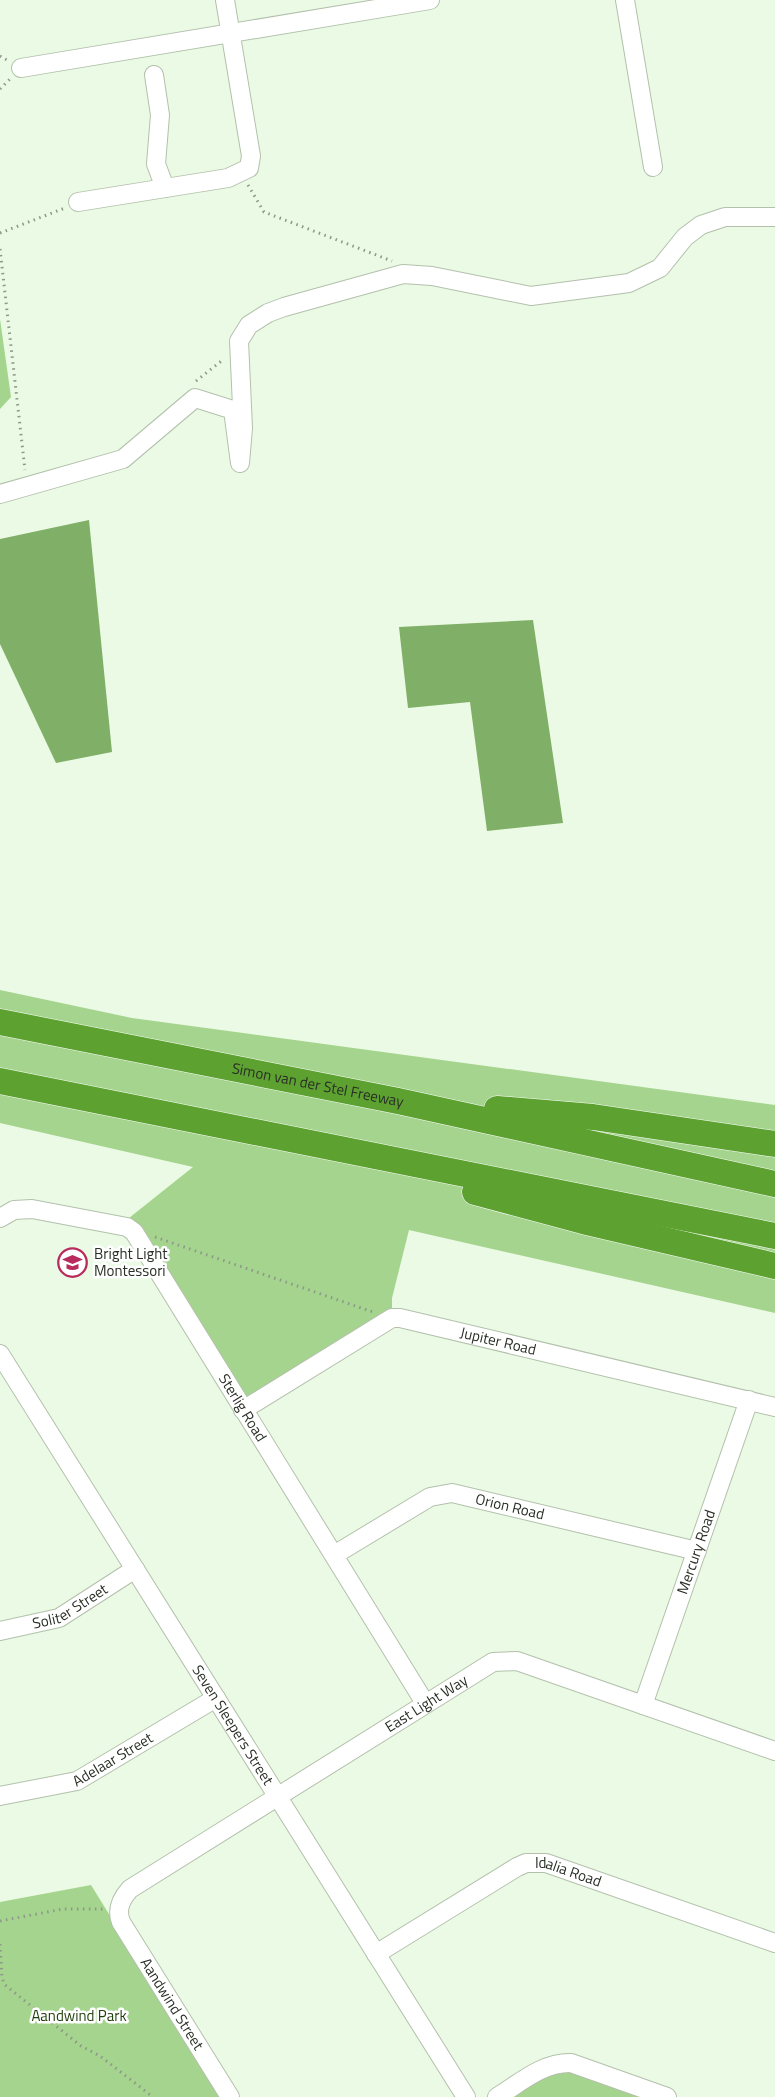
<svg xmlns="http://www.w3.org/2000/svg" width="775" height="2097" viewBox="0 0 775 2097" font-family="'Titillium Web',sans-serif">
	<style>
		.green { fill: #a5d48e }
		.water { fill: #80af67 }
		.lines { fill: none; stroke-linecap: round; stroke-linejoin: round }
		.minor-casing { stroke: #b3c1ac; stroke-width: 20 }
		.highway-casing { stroke: #fff; stroke-width: 27 }
		.path { stroke: #8d9888; stroke-width: 3; stroke-dasharray: 1.5 4.5; stroke-linecap: butt }
		.minor { stroke: #fff; stroke-width: 18 }
		.highway { stroke: #5da230; stroke-width: 26 }
		.labels { text-anchor: middle; stroke-width: 5; stroke-linejoin: round; paint-order: stroke }
		.street-label { font-size: 15px; fill: #292e26; stroke: #fff }
		.poi-label { font-size: 15px; fill: #292e26; stroke: #fff; text-anchor: start }
		.park-label { font-size: 15px; fill: #1f3e0b; stroke: #fff }
	</style>
	<rect width="100%" height="100%" fill="#ebfae4"/>
	<g class="green">
		<path d="M0 319 11 397 0 409Z"/>
		<path d="M0 990 132 1018 775 1105V1313L409 1230 392 1298V1318L243 1410 129 1218 193 1167 0 1123Z"/>
		<path d="M91 1885 222 2097H0V1902Z"/>
		<path d="M569 2069 648 2097H511L552 2071Z"/>
	</g>
	<g class="water">
		<path d="M89 520 112 752 56 763 0 644V539Z"/>
		<path d="M533 620 563 823 487 831 470 702 408 708 399 627Z"/>
	</g>
	<g class="lines">
		<defs>
			<g id="minor">
				<path d="M625 0 653 167"/>
				<path d="M21 68 430 0"/>
				<path d="M154 75 160 115 156 164 165 188"/>
				<path d="M78 202 228 178 249 168 251 156 225 0"/>
				<path d="M0 494 123 459 195 398 233 410 240 463 243 428 239 341 249 325 268 313 284 307 403 274 432 276 531 296 629 283 660 268 685 237 701 225 725 217H775"/>
				<path id="s1" d="M0 1218 14 1210 32 1209 127 1227 134 1232 425 1703"/>
				<path id="s2" d="M0 1354 466 2097"/>
				<path id="s3" d="M243 1410 379 1326 392 1318H400L775 1407"/>
				<path id="s4" d="M334 1555 430 1497 452 1493 697 1551"/>
				<path id="s5" d="M0 1631 59 1618 135 1569"/>
				<path id="s6" d="M643 1705 749 1400"/>
				<path id="s7" d="M0 1796 77 1781 216 1698"/>
				<path id="s8" d="M376 1954 517 1867 526 1863H546L775 1943"/>
				<path id="s9" d="M230 2097 121 1922C116 1909 121 1899 130 1889L493 1662 517 1661 775 1751"/>
				<path d="M497 2097C520 2083 543 2062 571 2063L667 2097"/>
			</g>
			<g id="highway">
				<path id="s10" d="M0 1022 398 1101 775 1184"/>
				<path d="M0 1081 775 1236"/>
				<path d="M497 1109 593 1117 775 1144"/>
				<path d="M475 1192 583 1221 775 1266"/>
			</g>
		</defs>
		<use href="#minor" class="minor-casing"/>
		<use href="#highway" class="highway-casing"/>
		<g class="path">
			<path d="M0 56 7 60"/>
			<path d="M0 89 11 78"/>
			<path d="M248 185 264 212 392 261"/>
			<path d="M0 233 65 208"/>
			<path d="M0 249 25 470"/>
			<path d="M196 381 224 359"/>
			<path d="M155 1237 373 1312"/>
			<path d="M0 1921 63 1909H105"/>
			<path d="M0 1944 2 1978 5 1985 81 2046 100 2056 153 2097"/>
		</g>
		<use href="#minor" class="minor"/>
		<use href="#highway" class="highway"/>
	</g>
	<defs>
		<symbol id="school-ring" viewBox="-11 -11 22 22"><circle r="9.5" fill="#fff" stroke="#b92b5c" stroke-width="1.5"/><path d="M0-5L7-2L0 1L-7-2ZM-4 1L0 2.5L4 1V4Q0 6-4 4Z" fill="#b92b5c"/></symbol>
	</defs>
	<g fill-rule="evenodd">
		<use href="#school-ring" x="56" y="1246" width="33" height="33"/>
	</g>
	<g class="labels">
		<g class="street-label">
			<text dy="5" stroke="none"><textPath href="#s10" startOffset="324">Simon van der Stel Freeway</textPath></text>
			<text dy="5" stroke="none"><textPath href="#s3" startOffset="284">Jupiter Road</textPath></text>
			<text dy="5" stroke="none"><textPath href="#s1" startOffset="346">Sterlig Road</textPath></text>
			<text dy="5" stroke="none"><textPath href="#s4" startOffset="194">Orion Road</textPath></text>
			<text dy="5" stroke="none"><textPath href="#s6" startOffset="162">Mercury Road</textPath></text>
			<text dy="5" stroke="none"><textPath href="#s5" startOffset="75">Soliter Street</textPath></text>
			<text dy="5" stroke="none"><textPath href="#s9" startOffset="592">East Light Way</textPath></text>
			<text dy="5" stroke="none"><textPath href="#s2" startOffset="438">Seven Sleepers Street</textPath></text>
			<text dy="5" stroke="none"><textPath href="#s7" startOffset="120">Adelaar Street</textPath></text>
			<text dy="5" stroke="none"><textPath href="#s8" startOffset="219">Idalia Road</textPath></text>
			<text transform="translate(172 2004) rotate(58)" y="5">Aandwind Street</text>
		</g>
		<g class="poi-label">
			<text x="94" y="1259">Bright Light<tspan x="94" dy="17">Montessori</tspan></text>
		</g>
		<g class="park-label">
			<text x="79" y="2021">Aandwind Park</text>
		</g>
	</g>
</svg>
